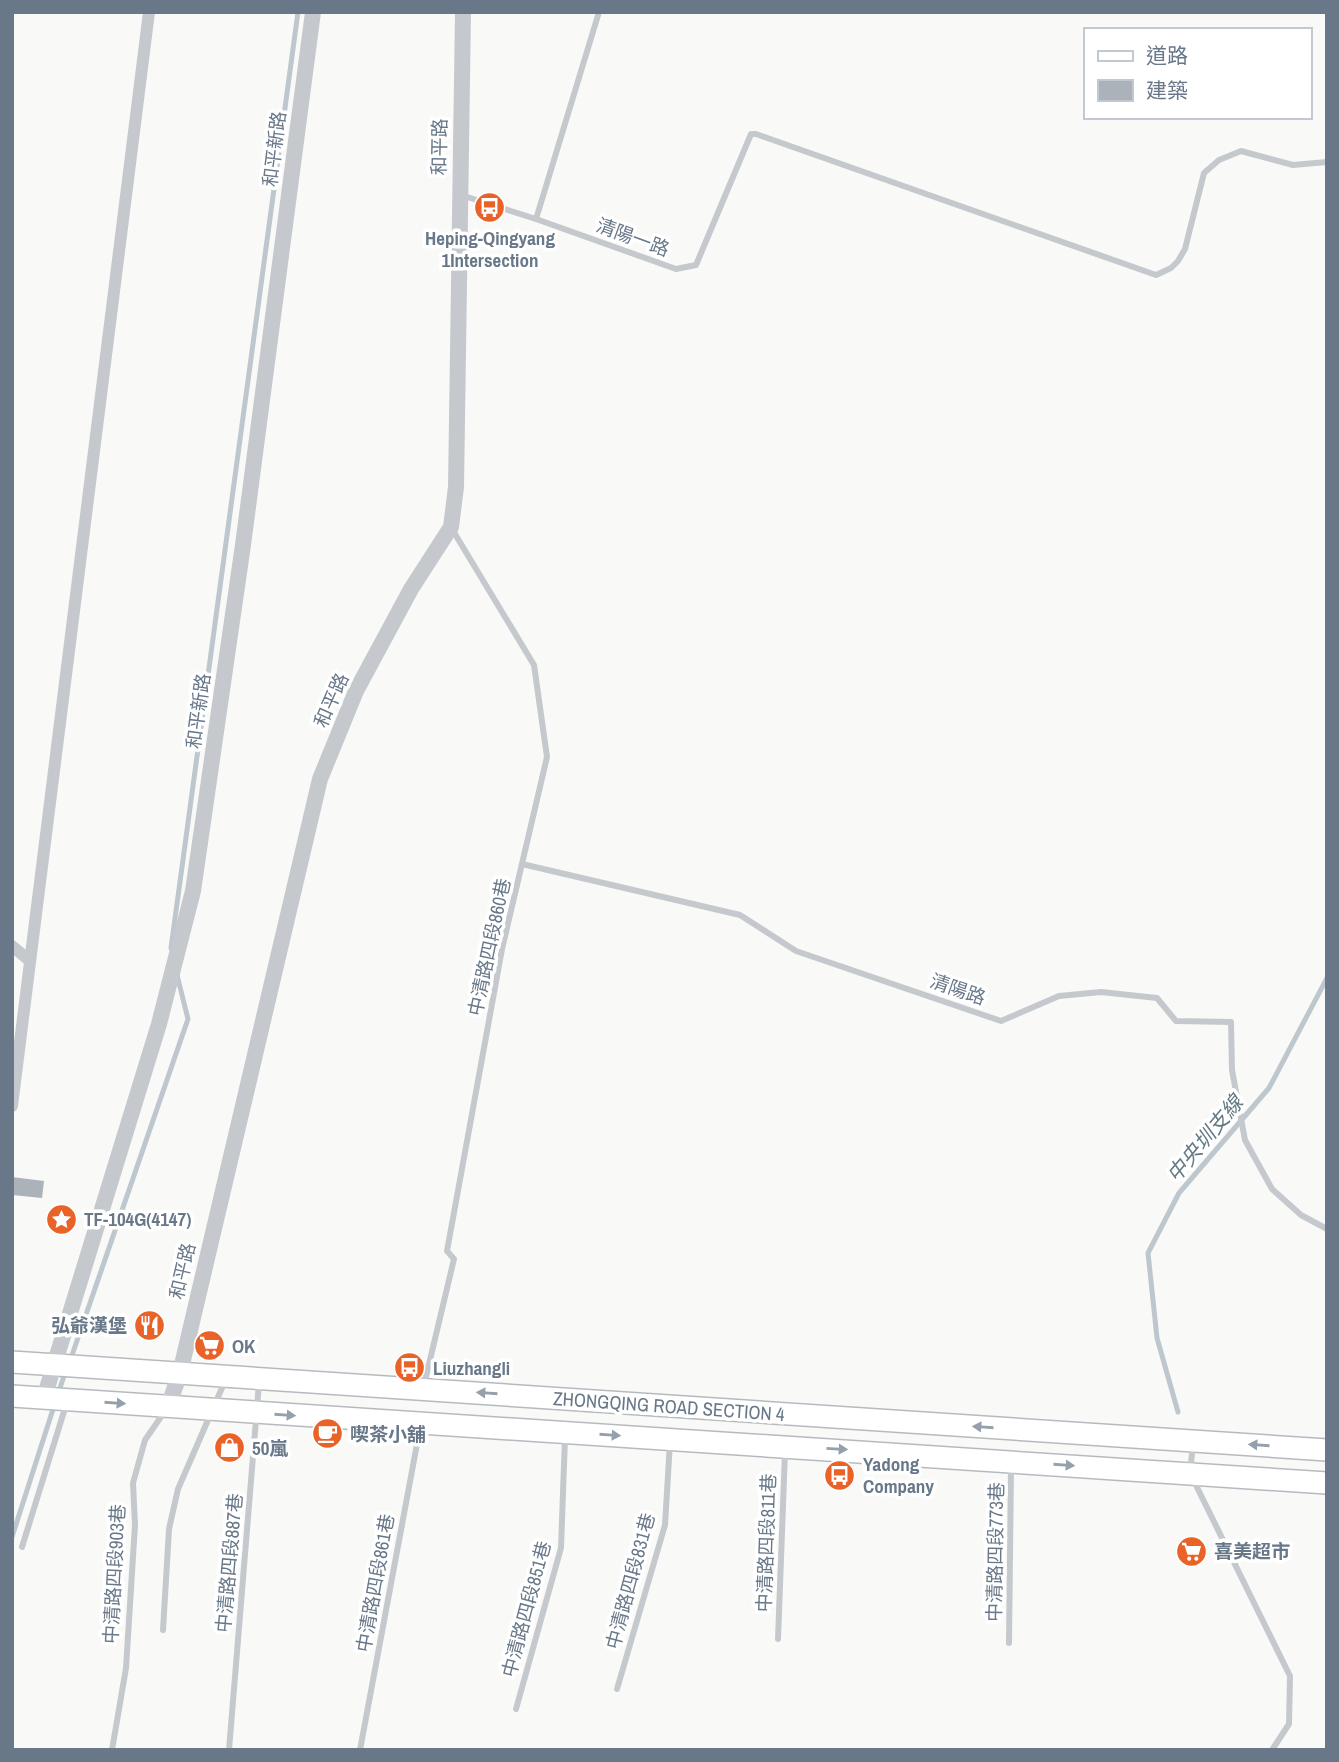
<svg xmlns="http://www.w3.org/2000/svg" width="1339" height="1762" viewBox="0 0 1339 1762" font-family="'Archivo Narrow','Noto Sans TC',sans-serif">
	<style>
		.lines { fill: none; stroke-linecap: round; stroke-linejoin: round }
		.stream { stroke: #bdc7cd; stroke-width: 5 }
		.building { fill: #abb2ba }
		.primary-casing { stroke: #b6babf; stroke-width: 24 }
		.service { stroke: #c5c9cd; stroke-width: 6 }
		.minor { stroke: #c5c9cd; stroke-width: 12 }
		.tertiary { stroke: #c5c9cd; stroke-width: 16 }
		.primary { stroke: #fff; stroke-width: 21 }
		.oneway { fill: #95a0ac }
		.labels { text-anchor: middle; stroke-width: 7; stroke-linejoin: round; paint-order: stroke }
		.street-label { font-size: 19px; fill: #687889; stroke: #fff }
		.poi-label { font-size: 19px; font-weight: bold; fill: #687889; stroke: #fff; text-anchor: start }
		.water-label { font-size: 21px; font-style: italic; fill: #637983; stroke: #fff }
	</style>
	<rect width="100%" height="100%" fill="#f9faf7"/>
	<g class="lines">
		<g class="stream">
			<path d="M171 948 298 12"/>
			<path d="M70 1361 188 1019 177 975"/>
			<path d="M58 1394 66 1370"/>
			<path d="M1178 1412 1157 1338 1148 1253 1179 1193 1269 1088 1327 978"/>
			<path d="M12 1537 55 1403"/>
		</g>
	</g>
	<path class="building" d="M12 1177 44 1181 42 1198 12 1195Z"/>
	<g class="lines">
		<defs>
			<g id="primary">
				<path d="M12 1362 1327 1450"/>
				<path d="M12 1396 1327 1483"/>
			</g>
		</defs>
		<use href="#primary" class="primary-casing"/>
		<g class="service">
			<path d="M461 195 536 219 676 269 696 265 751 134H756L1156 275 1171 268 1178 261 1185 249 1204 173 1219 160 1241 151 1293 165 1327 162"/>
			<path d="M536 219 599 12"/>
			<path d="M522 864 740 915 796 951 1001 1021 1059 996 1101 992 1157 998 1176 1021 1231 1022 1232 1070 1245 1140 1272 1189 1301 1215 1327 1229"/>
			<path d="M424 1385 454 1259 447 1251 502 949 547 757 534 665 452 529"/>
			<path d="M1193 1444 1190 1473 1290 1676 1289 1724 1272 1750"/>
			<path d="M22 1547 66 1405"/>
			<path d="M163 1630 169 1529 178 1489 225 1381"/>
			<path d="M778 1639 785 1452"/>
			<path d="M1009 1643 1011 1467"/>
			<path d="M617 1689 665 1525 670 1442"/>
			<path d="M516 1709 561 1548 565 1437"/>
			<path d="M112 1750 126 1668 135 1525 133 1483 145 1440 165 1411"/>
			<path d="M229 1750 259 1383"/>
			<path d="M360 1750 420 1428"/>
		</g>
		<g class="minor">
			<path d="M12 946 30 961"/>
			<path d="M12 1106 149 12"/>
		</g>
		<g class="tertiary">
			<path d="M44 1398 159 1024 193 891 243 545 313 12"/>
			<path d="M168 1407 180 1373 320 779 356 691 411 589 451 527 456 487 463 12"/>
		</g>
		<use href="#primary" class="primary"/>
	</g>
	<defs><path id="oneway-solid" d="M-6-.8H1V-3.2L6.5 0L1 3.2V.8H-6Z" transform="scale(1.75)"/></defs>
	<g class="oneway">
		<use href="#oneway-solid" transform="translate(487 1393) rotate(-176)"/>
		<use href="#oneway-solid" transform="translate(115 1403) rotate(4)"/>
		<use href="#oneway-solid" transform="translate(285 1415) rotate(4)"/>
		<use href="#oneway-solid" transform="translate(983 1427) rotate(-176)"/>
		<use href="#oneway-solid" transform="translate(610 1435) rotate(4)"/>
		<use href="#oneway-solid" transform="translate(1259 1445) rotate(-176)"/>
		<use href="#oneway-solid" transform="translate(837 1449) rotate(3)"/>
		<use href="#oneway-solid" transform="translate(1064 1465) rotate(4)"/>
	</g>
	<defs>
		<symbol id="bus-disc" viewBox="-11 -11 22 22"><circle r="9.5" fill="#e96228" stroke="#fff"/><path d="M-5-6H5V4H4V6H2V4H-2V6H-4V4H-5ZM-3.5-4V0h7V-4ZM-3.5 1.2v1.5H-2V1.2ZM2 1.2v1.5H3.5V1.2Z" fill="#fff"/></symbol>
		<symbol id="sight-disc" viewBox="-11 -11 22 22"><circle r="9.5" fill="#e96228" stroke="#fff"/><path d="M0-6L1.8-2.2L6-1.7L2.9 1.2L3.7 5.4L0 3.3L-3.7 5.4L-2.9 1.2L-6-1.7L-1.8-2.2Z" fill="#fff"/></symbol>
		<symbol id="restaurant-disc" viewBox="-11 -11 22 22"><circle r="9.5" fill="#e96228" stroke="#fff"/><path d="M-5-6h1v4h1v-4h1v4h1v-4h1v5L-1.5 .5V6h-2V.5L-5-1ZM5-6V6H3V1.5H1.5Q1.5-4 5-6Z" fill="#fff"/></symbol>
		<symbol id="supermarket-disc" viewBox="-11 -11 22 22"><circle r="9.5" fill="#e96228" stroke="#fff"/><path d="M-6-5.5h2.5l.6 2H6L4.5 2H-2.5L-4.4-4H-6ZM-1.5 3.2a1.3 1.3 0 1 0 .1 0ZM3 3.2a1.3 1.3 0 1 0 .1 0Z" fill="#fff"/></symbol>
		<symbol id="cafe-disc" viewBox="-11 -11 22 22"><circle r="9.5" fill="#e96228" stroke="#fff"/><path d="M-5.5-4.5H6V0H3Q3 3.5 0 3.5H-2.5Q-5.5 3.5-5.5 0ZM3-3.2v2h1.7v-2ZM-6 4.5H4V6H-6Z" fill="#fff"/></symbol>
		<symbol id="shop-disc" viewBox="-11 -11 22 22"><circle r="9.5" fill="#e96228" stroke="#fff"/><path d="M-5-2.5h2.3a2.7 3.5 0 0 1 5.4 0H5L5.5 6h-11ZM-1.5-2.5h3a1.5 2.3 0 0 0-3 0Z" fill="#fff"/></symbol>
	</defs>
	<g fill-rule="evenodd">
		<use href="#bus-disc" x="472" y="190" width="35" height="35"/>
		<use href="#sight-disc" x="44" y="1202" width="35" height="35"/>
		<use href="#restaurant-disc" x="132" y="1308" width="35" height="35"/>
		<use href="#supermarket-disc" x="192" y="1328" width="35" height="35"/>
		<use href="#bus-disc" x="392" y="1350" width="35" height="35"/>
		<use href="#cafe-disc" x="310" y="1416" width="35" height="35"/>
		<use href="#shop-disc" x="212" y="1430" width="35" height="35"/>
		<use href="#bus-disc" x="822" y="1458" width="35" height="35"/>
		<use href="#supermarket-disc" x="1174" y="1534" width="35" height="35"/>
	</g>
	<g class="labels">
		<g class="street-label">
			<text transform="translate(439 147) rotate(-89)" y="7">和平路</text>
			<text transform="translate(274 149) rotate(-83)" y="7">和平新路</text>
			<text transform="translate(633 237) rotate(20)" y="7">清陽一路</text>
			<text transform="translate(331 700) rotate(-66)" y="7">和平路</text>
			<text transform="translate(198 711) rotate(-82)" y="7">和平新路</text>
			<text transform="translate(489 947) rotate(-78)" y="7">中清路四段860巷</text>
			<text transform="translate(958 989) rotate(19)" y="7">清陽路</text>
			<text transform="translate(182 1271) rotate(-77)" y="7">和平路</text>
			<text transform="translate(669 1406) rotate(4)" y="7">ZHONGQING ROAD SECTION 4</text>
			<text transform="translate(766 1543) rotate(-88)" y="7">中清路四段811巷</text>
			<text transform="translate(995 1552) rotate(-89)" y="7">中清路四段773巷</text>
			<text transform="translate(229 1563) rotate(-85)" y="7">中清路四段887巷</text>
			<text transform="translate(114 1574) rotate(-87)" y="7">中清路四段903巷</text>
			<text transform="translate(630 1581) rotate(-75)" y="7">中清路四段831巷</text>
			<text transform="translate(375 1583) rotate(-80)" y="7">中清路四段861巷</text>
			<text transform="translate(526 1609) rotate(-75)" y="7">中清路四段851巷</text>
		</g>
		<g class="poi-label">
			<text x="490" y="245" text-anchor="middle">Heping-Qingyang<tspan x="490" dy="22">1Intersection</tspan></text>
			<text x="84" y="1226">TF-104G(4147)</text>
			<text x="127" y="1332" text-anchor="end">弘爺漢堡</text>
			<text x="232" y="1353">OK</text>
			<text x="433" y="1375">Liuzhangli</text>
			<text x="350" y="1441">喫茶小舖</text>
			<text x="252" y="1455">50嵐</text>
			<text x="863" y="1471">Yadong<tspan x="863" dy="22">Company</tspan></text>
			<text x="1214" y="1558">喜美超市</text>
		</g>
		<g class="water-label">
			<text transform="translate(1205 1139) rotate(-50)" y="7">中央圳支線</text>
		</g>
	</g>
	<rect width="1339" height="1762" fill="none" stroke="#687889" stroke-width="28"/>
	<rect x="1084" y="28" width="228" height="91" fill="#ffffff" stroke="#c3c9d0" stroke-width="2"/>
	<rect x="1098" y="51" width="35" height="10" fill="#ffffff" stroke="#c3c9d0" stroke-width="2"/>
	<text x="1146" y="63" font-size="21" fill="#687889">道路</text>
	<rect x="1098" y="80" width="35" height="21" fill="#abb2ba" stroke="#c3c9d0" stroke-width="2"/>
	<text x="1146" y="98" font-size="21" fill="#687889">建築</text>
</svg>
